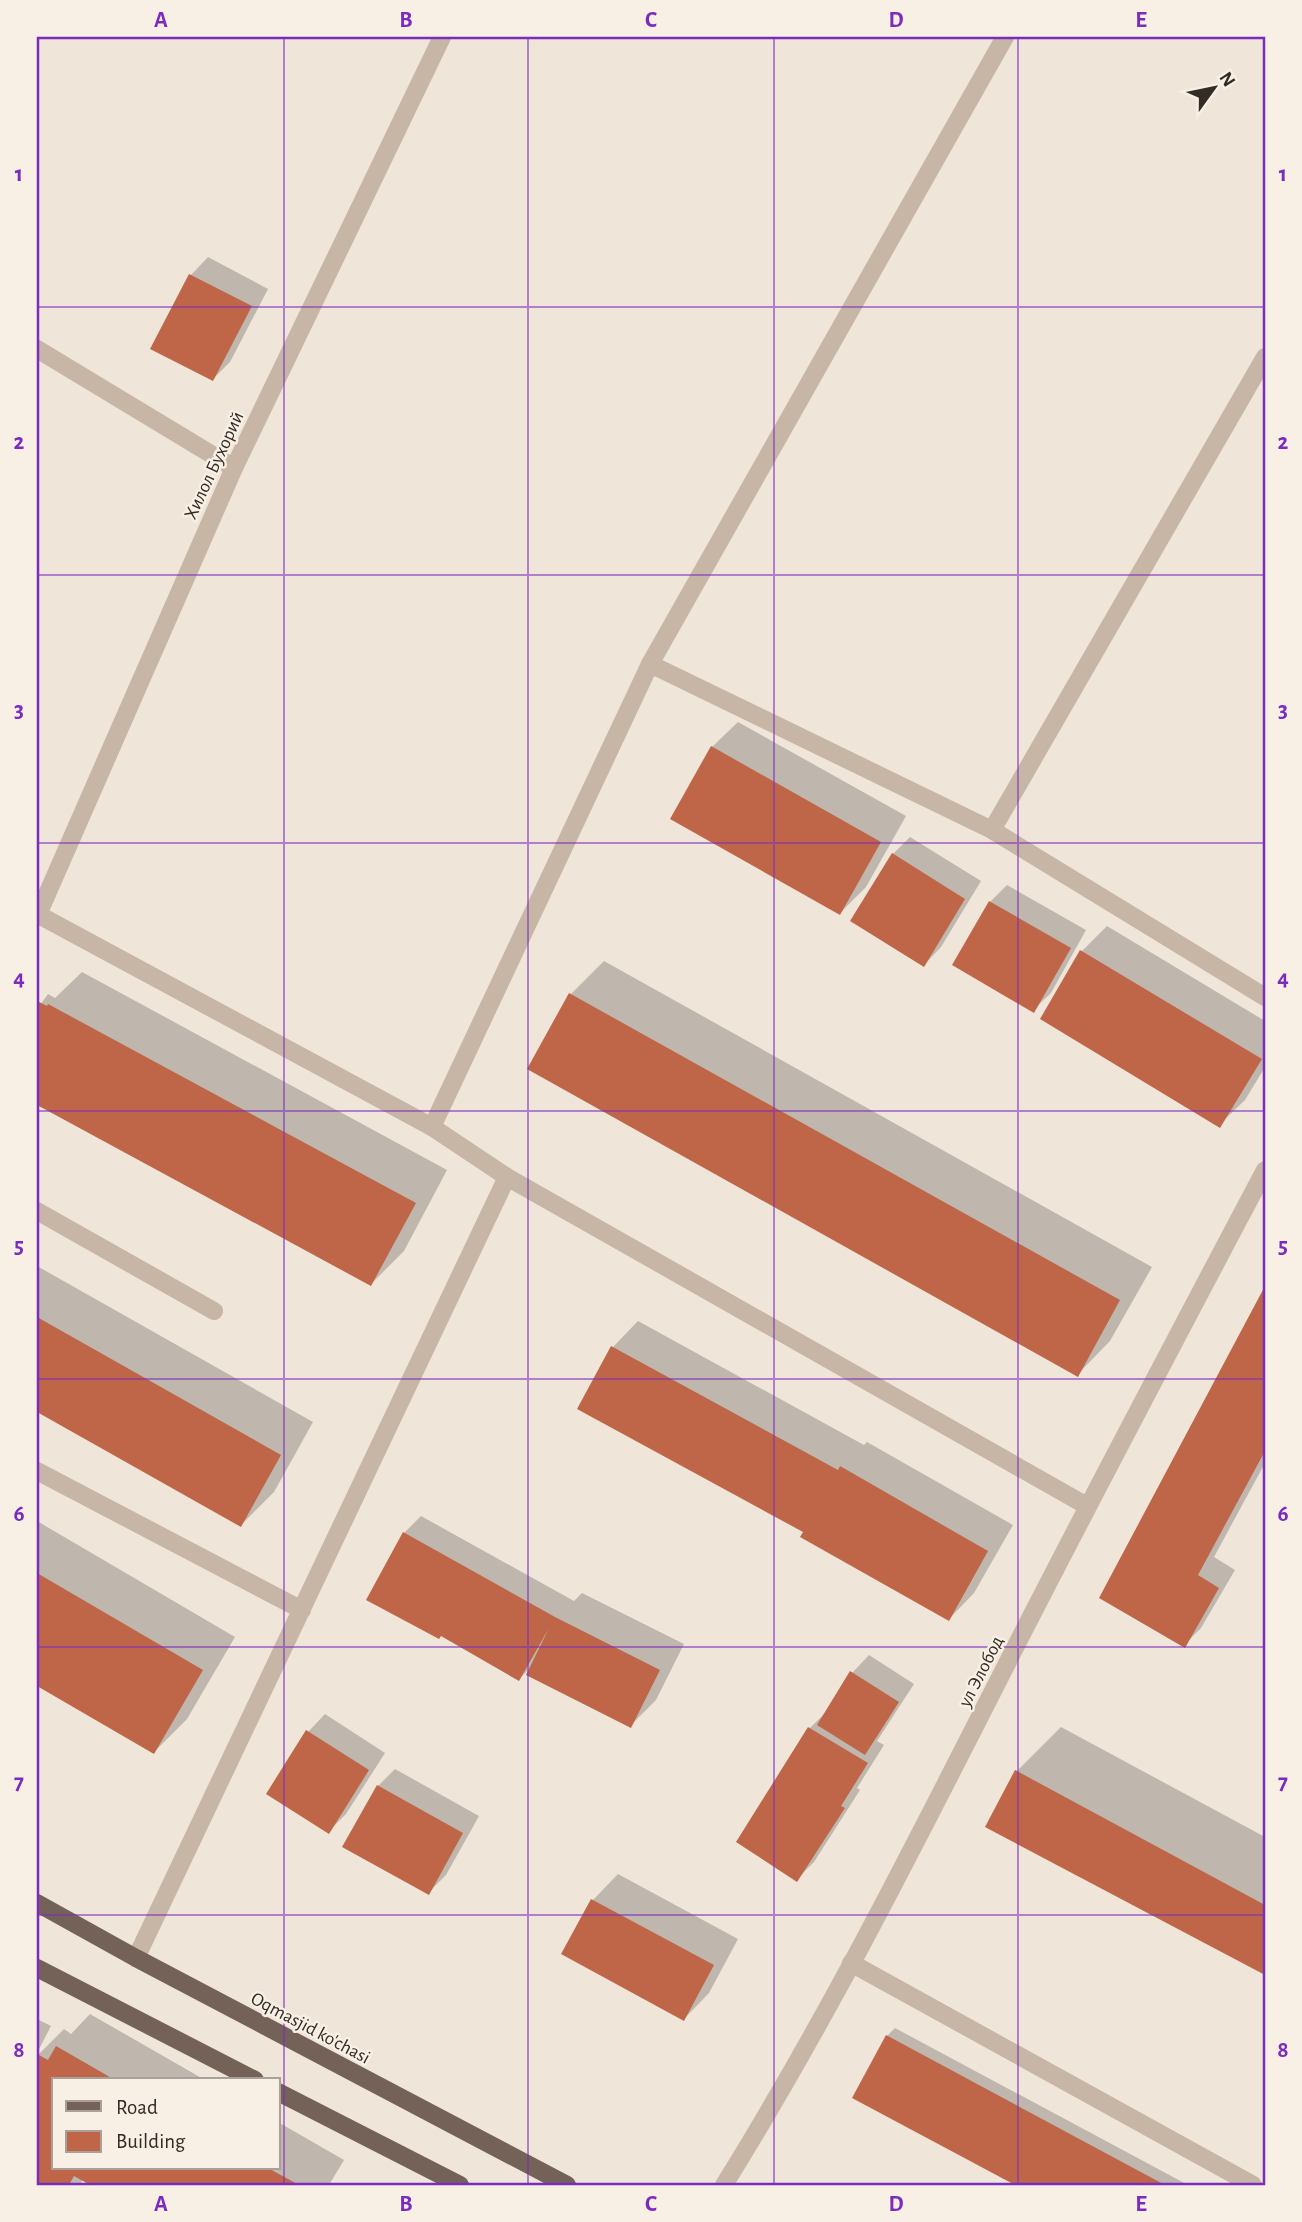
<svg xmlns="http://www.w3.org/2000/svg" width="1302" height="2222" viewBox="0 0 1302 2222" font-family="'Alegreya Sans',sans-serif">
	<style>
		.shadow { fill: #0003 }
		.building { fill: #bf6648 }
		.lines { fill: none; stroke-linecap: round; stroke-linejoin: round }
		.minor { stroke: #c7b5a6; stroke-width: 18 }
		.major { stroke: #746258; stroke-width: 18 }
		.grid { fill: none; stroke: #7b2cbf; stroke-width: 2; stroke-opacity: 0.55 }
		.labels { text-anchor: middle; stroke-width: 5; stroke-linejoin: round; paint-order: stroke }
		.street-label { font-size: 19px; fill: #332b26; stroke: #f8efe5 }
		.neatline { fill: none; stroke: #7b2cbf; stroke-width: 2.5 }
		.grid-label { font-size: 23px; text-anchor: middle; font-weight: bold; fill: #7b2cbf }
	</style>
	<rect width="100%" height="100%" fill="#efe5d9"/>
	<g class="shadow">
		<path d="M208 257 268 289 230 362 213 379 153 348 191 275Z"/>
		<path d="M738 722 906 816 866 887 840 913 712 747Z"/>
		<path d="M910 837 981 881 941 947 924 965 893 854Z"/>
		<path d="M1007 885 1086 930 1051 993 1033 1010 990 902Z"/>
		<path d="M1107 926 1265 1021V1067L1245 1100 1219 1125 1042 1018 1082 951Z"/>
		<path d="M604 961 1152 1267 1110 1341 1078 1374 529 1069 571 994Z"/>
		<path d="M82 972 447 1170 404 1251 371 1284 37 1103V1009L48 994 55 998Z"/>
		<path d="M37 1266 313 1422 274 1492 241 1525 37 1410Z"/>
		<path d="M1265 1289V1463L1214 1557 1235 1570 1201 1628 1184 1645 1101 1597Z"/>
		<path d="M638 1321 864 1445 867 1442 1013 1525 974 1593 949 1619 805 1532 580 1408 613 1347Z"/>
		<path d="M421 1516 574 1601 582 1593 684 1644 656 1700 630 1726 533 1665 519 1679 404 1533Z"/>
		<path d="M37 1521 235 1637 187 1719 154 1752 37 1684Z"/>
		<path d="M869 1655 914 1684 877 1741 884 1745 857 1788 860 1790 814 1862 797 1879 738 1842 810 1728 827 1711 852 1673Z"/>
		<path d="M325 1714 385 1753 346 1814 329 1831 308 1732Z"/>
		<path d="M1061 1727 1265 1837V1973L987 1826 1017 1771Z"/>
		<path d="M395 1769 479 1816 446 1875 428 1893 378 1786Z"/>
		<path d="M618 1874 738 1939 709 1993 684 2019 564 1954 593 1900Z"/>
		<path d="M90 2014 205 2080H54V2168H278V2122L344 2160 329 2185H94L83 2179 80 2185H37V2056L64 2029 71 2034Z"/>
		<path d="M37 2019 51 2026 37 2053Z"/>
		<path d="M895 2028 1188 2185H1019L854 2097 887 2036Z"/>
	</g>
	<g class="building">
		<path d="M189 274 252 306 213 381 150 349Z"/>
		<path d="M711 746 881 842 840 915 670 819Z"/>
		<path d="M892 853 965 899 924 967 850 921Z"/>
		<path d="M989 901 1071 948 1034 1013 952 965Z"/>
		<path d="M1080 950 1262 1059 1220 1128 1040 1019Z"/>
		<path d="M569 993 1120 1300 1078 1377 527 1069Z"/>
		<path d="M39 1002 47 1006 48 1004 416 1203 371 1286 37 1105V1005Z"/>
		<path d="M1265 1286V1451L1198 1575 1219 1588 1185 1648 1099 1598Z"/>
		<path d="M37 1317 281 1455 241 1527 37 1412Z"/>
		<path d="M611 1346 838 1470 840 1466 988 1551 949 1621 800 1537 803 1532 577 1409Z"/>
		<path d="M403 1532 555 1617 660 1670 631 1728 526 1675 549 1628 519 1681 441 1636 439 1639 366 1600Z"/>
		<path d="M37 1573 203 1670 154 1754 37 1686Z"/>
		<path d="M850 1671 899 1702 865 1755 817 1725Z"/>
		<path d="M808 1727 868 1763 841 1806 845 1808 797 1882 736 1842Z"/>
		<path d="M306 1730 369 1770 329 1834 266 1794Z"/>
		<path d="M1015 1770 1265 1905V1975L985 1827Z"/>
		<path d="M377 1785 463 1833 429 1895 342 1847Z"/>
		<path d="M591 1899 714 1965 684 2021 561 1954Z"/>
		<path d="M886 2035 1165 2185H1015L852 2098Z"/>
		<path d="M56 2046 115 2080H54V2168H268L299 2185H90L74 2176 69 2185H37V2054L48 2060Z"/>
	</g>
	<g class="lines">
		<g class="minor">
			<path d="M37 349 234 468"/>
			<path d="M650 664 992 830 1265 997"/>
			<path d="M992 830 1265 357"/>
			<path d="M37 914 432 1127 507 1177 1087 1506"/>
			<path d="M37 917 234 468 442 37"/>
			<path d="M432 1127 650 664 1005 37"/>
			<path d="M37 1211 214 1311"/>
			<path d="M37 1471 302 1610"/>
			<path d="M136 1958 507 1177"/>
			<path d="M851 1963 1253 2185"/>
			<path d="M724 2185C834 2008 926 1822 1021 1636 1101 1480 1183 1325 1265 1170"/>
		</g>
		<g class="major">
			<path d="M37 1903 136 1958 567 2185"/>
			<path d="M37 1968 255 2080"/>
			<path d="M278 2092 460 2185"/>
		</g>
	</g>
	<path class="grid" d="M284 37V2185M528 37V2185M774 37V2185M1018 37V2185M37 307H1265M37 575H1265M37 843H1265M37 1111H1265M37 1379H1265M37 1647H1265M37 1915H1265"/>
	<g class="labels">
		<g class="street-label">
			<text transform="translate(213 465) rotate(-65)" y="7">Хилол Бухорий</text>
			<text transform="translate(980 1671) rotate(-63)" y="7">ул Элобод</text>
			<text transform="translate(311 2027) rotate(28)" y="7">Oqmasjid ko'chasi</text>
		</g>
	</g>
	<rect width="1302" height="2222" fill="none" stroke="#f8efe5" stroke-width="77"/>
	<rect x="52" y="2078" width="228" height="91" fill="#f8efe5" stroke="#a9a199" stroke-width="2"/>
	<rect x="66" y="2101" width="35" height="10" fill="#746258" stroke="#a9a199" stroke-width="2"/>
	<text x="116" y="2114" font-size="21" fill="#332b26">Road</text>
	<rect x="66" y="2131" width="35" height="21" fill="#bf6648" stroke="#a9a199" stroke-width="2"/>
	<text x="116" y="2148" font-size="21" fill="#332b26">Building</text>
	<g transform="translate(1214 88) rotate(57)" stroke="#f8efe5" stroke-width="5" paint-order="stroke">
	<path d="M0-5L12 26L0 18L-12 26Z" fill="#332b26"/>
	<text y="-10" font-size="19" font-weight="bold" text-anchor="middle" fill="#332b26">N</text>
	</g>
	<rect x="38" y="38" width="1226" height="2146" class="neatline"/>
	<g class="grid-label">
		<text x="161" y="27">A</text>
		<text x="406" y="27">B</text>
		<text x="651" y="27">C</text>
		<text x="896" y="27">D</text>
		<text x="1141" y="27">E</text>
		<text x="19" y="181">1</text>
		<text x="1283" y="181">1</text>
		<text x="19" y="449">2</text>
		<text x="1283" y="449">2</text>
		<text x="19" y="717">3</text>
		<text x="1283" y="717">3</text>
		<text x="19" y="985">4</text>
		<text x="1283" y="985">4</text>
		<text x="19" y="1253">5</text>
		<text x="1283" y="1253">5</text>
		<text x="19" y="1521">6</text>
		<text x="1283" y="1521">6</text>
		<text x="19" y="1789">7</text>
		<text x="1283" y="1789">7</text>
		<text x="19" y="2057">8</text>
		<text x="1283" y="2057">8</text>
		<text x="161" y="2211">A</text>
		<text x="406" y="2211">B</text>
		<text x="651" y="2211">C</text>
		<text x="896" y="2211">D</text>
		<text x="1141" y="2211">E</text>
	</g>
</svg>
